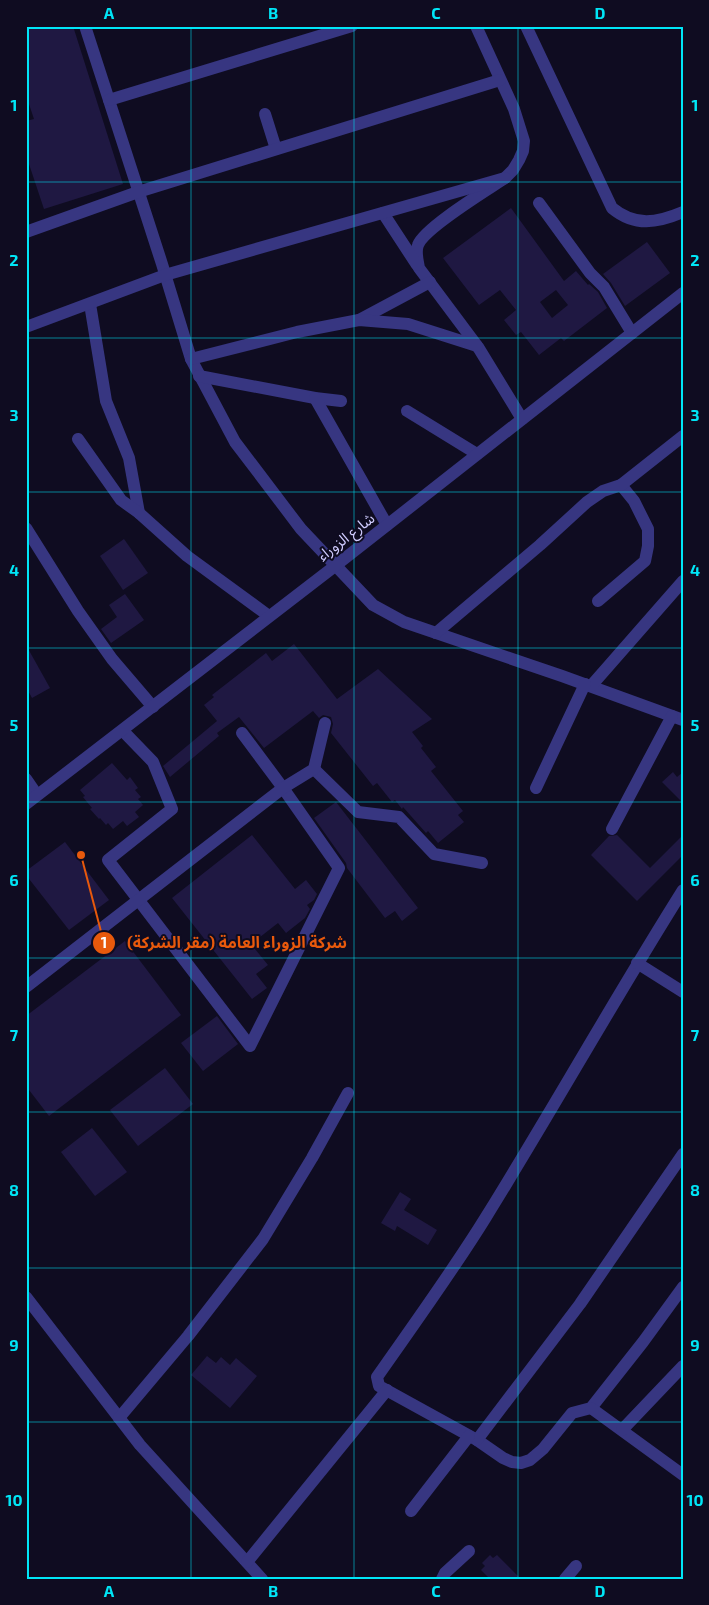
<svg xmlns="http://www.w3.org/2000/svg" width="709" height="1605" viewBox="0 0 709 1605" font-family="'Exo 2','Noto Sans Arabic',sans-serif">
	<style>
		.building { fill: #1f1842; fill-rule: evenodd }
		.lines { fill: none; stroke-linecap: round; stroke-linejoin: round }
		.minor { stroke: #373681; stroke-width: 12 }
		.grid { fill: none; stroke: #00e6f7; stroke-width: 1; stroke-opacity: 0.55 }
		.labels { text-anchor: middle; stroke-width: 4; stroke-linejoin: round; paint-order: stroke }
		.street-label { font-size: 15px; fill: #d0ccff; stroke: #0f0c21 }
		.leader { fill: none; stroke: #e8590c; stroke-width: 2 }
		.callout-dot { fill: #e8590c; stroke: #0f0c21; stroke-width: 2 }
		.mark-label { font-size: 15px; text-anchor: middle; font-weight: bold; fill: #fff }
		.callout-label { font-size: 16px; text-anchor: middle; font-weight: bold; fill: #e8590c; stroke: #0f0c21; stroke-width: 4; stroke-linejoin: round; paint-order: stroke }
		.neatline { fill: none; stroke: #00e6f7; stroke-width: 2 }
		.grid-label { font-size: 16px; text-anchor: middle; font-weight: bold; fill: #00e6f7 }
	</style>
	<rect width="100%" height="100%" fill="#0f0c21"/>
	<g class="building">
		<path d="M26 26H73L123 184 44 209 26 155V121L34 119 26 95Z"/>
		<path d="M511 208 564 281 576 271 588 285 589 284 598 292 607 308 564 341 561 338 539 355 521 332 516 335 504 320 516 310 500 290 479 305 443 258ZM556 290 568 305 552 318 540 302Z"/>
		<path d="M647 242 670 273 625 306 611 283 603 274Z"/>
		<path d="M124 539 148 573 123 590 100 556Z"/>
		<path d="M125 594 144 620 111 643 101 629 117 617 109 605Z"/>
		<path d="M294 644 337 699 378 669 432 719 412 732 423 746 421 748 436 767 431 771 463 811 458 815 464 822 438 843 428 831 426 833 403 807 402 809 395 800 392 802 377 783 373 786 331 733 333 724 331 717 323 715 319 718 313 711 264 748 239 717 217 733 219 736 170 777 163 766 217 721 204 705 214 697 212 695 266 653 272 661Z"/>
		<path d="M26 645 50 688 32 698 26 687Z"/>
		<path d="M112 763 127 780 130 777 138 788 135 790 141 797 138 799 143 805 135 812 139 817 127 826 123 821 113 829 108 823 106 825 100 818 99 819 90 809 92 808 83 797 85 796 80 790Z"/>
		<path d="M673 772 677 777 683 772V803L662 782Z"/>
		<path d="M336 802 418 908 402 921 395 911 385 918 347 868 346 863 314 818Z"/>
		<path d="M252 835 295 889 306 880 317 894 314 900 307 905 310 909 305 918 286 933 278 923 251 944 268 965 256 974 267 988 252 999 172 898Z"/>
		<path d="M617 835 650 868 683 835V855L637 901 591 855 609 836Z"/>
		<path d="M65 842 109 900 69 930 26 875V871Z"/>
		<path d="M125 941 181 1015 49 1116 26 1086V1016Z"/>
		<path d="M217 1016 238 1044 203 1071 181 1043Z"/>
		<path d="M165 1068 193 1104 138 1146 110 1110Z"/>
		<path d="M92 1128 127 1172 95 1196 61 1152Z"/>
		<path d="M400 1192 411 1199 404 1210 437 1230 428 1245 397 1226 395 1231 381 1223Z"/>
		<path d="M207 1356 216 1363 221 1357 230 1365 236 1358 257 1376 230 1408 191 1375Z"/>
		<path d="M490 1555 493 1558 497 1555 521 1579H490L481 1570 485 1566 482 1563Z"/>
	</g>
	<g class="lines">
		<g class="minor">
			<path d="M85 26 162 264 191 359 235 442 301 529 373 605 404 622 562 676 683 720"/>
			<path d="M476 26 514 109 524 141 523 151 519 160 513 170 505 178C487 190 424 228 418 245 415 252 418 261 419 268L478 347 522 419"/>
			<path d="M526 26 612 208C635 227 657 223 683 212"/>
			<path d="M109 100 352 26"/>
			<path d="M265 114 276 149"/>
			<path d="M539 203 590 273 604 287 632 333"/>
			<path d="M383 213 417 265"/>
			<path d="M26 232 138 192 500 80"/>
			<path d="M90 304 106 401 129 458 139 513"/>
			<path d="M359 320 430 282"/>
			<path d="M26 327 165 275 505 178"/>
			<path d="M191 359 297 332 359 320 408 324 477 346"/>
			<path d="M199 376 315 398 341 401"/>
			<path d="M315 398 387 525"/>
			<path d="M407 411 477 454"/>
			<path d="M78 439 121 500 139 513 187 556 269 616"/>
			<path d="M26 528 78 611 112 659 153 707"/>
			<path d="M598 601 645 561 648 546V529L634 501 621 485"/>
			<path d="M436 633 540 545 587 502 603 491 621 485 683 436"/>
			<path d="M591 686 683 581"/>
			<path d="M123 731 153 762 172 809 108 860 250 1046 339 868 283 788 242 733"/>
			<path d="M314 769 358 812 399 817 434 854 482 863"/>
			<path d="M26 779 37 795"/>
			<path d="M536 788 585 684"/>
			<path d="M26 804 335 566 683 293"/>
			<path d="M612 829 672 716"/>
			<path d="M683 890C615 998 553 1109 486 1217 452 1272 414 1324 377 1377L379 1386 477 1440 503 1458 512 1462 521 1463 530 1460 543 1449 572 1413 591 1408 643 1342 683 1287"/>
			<path d="M637 963 683 992"/>
			<path d="M26 987 283 788 314 769 325 723"/>
			<path d="M26 1297 140 1445 262 1579"/>
			<path d="M591 1408 683 1475"/>
			<path d="M119 1418 188 1336 263 1239 312 1158 348 1093"/>
			<path d="M622 1430 683 1366"/>
			<path d="M477 1440 580 1304 683 1154"/>
			<path d="M411 1511 469 1436"/>
			<path d="M247 1562 387 1390"/>
			<path d="M442 1579 445 1573 469 1551"/>
			<path d="M565 1579 576 1566"/>
		</g>
	</g>
	<path class="grid" d="M191 26V1579M354 26V1579M518 26V1579M26 182H683M26 338H683M26 492H683M26 648H683M26 802H683M26 958H683M26 1112H683M26 1268H683M26 1422H683"/>
	<g class="labels">
		<g class="street-label">
			<text transform="translate(346 537) rotate(-38)" y="5">شارع الزوراء</text>
		</g>
	</g>
	<path class="leader" d="M81 855L104 943"/>
	<g class="callout-dot">
		<circle cx="81" cy="855" r="5"/>
		<circle cx="104" cy="943" r="12"/>
	</g>
	<g class="mark-label">
		<text x="104" y="948">1</text>
	</g>
	<g class="callout-label">
		<text x="237" y="948">شركة الزوراء العامة (مقر الشركة)</text>
	</g>
	<rect width="709" height="1605" fill="none" stroke="#0f0c21" stroke-width="55"/>
	<rect x="28" y="28" width="654" height="1550" class="neatline"/>
	<g class="grid-label">
		<text x="109" y="19">A</text>
		<text x="273" y="19">B</text>
		<text x="436" y="19">C</text>
		<text x="600" y="19">D</text>
		<text x="14" y="111">1</text>
		<text x="695" y="111">1</text>
		<text x="14" y="266">2</text>
		<text x="695" y="266">2</text>
		<text x="14" y="421">3</text>
		<text x="695" y="421">3</text>
		<text x="14" y="576">4</text>
		<text x="695" y="576">4</text>
		<text x="14" y="731">5</text>
		<text x="695" y="731">5</text>
		<text x="14" y="886">6</text>
		<text x="695" y="886">6</text>
		<text x="14" y="1041">7</text>
		<text x="695" y="1041">7</text>
		<text x="14" y="1196">8</text>
		<text x="695" y="1196">8</text>
		<text x="14" y="1351">9</text>
		<text x="695" y="1351">9</text>
		<text x="14" y="1506">10</text>
		<text x="695" y="1506">10</text>
		<text x="109" y="1597">A</text>
		<text x="273" y="1597">B</text>
		<text x="436" y="1597">C</text>
		<text x="600" y="1597">D</text>
	</g>
</svg>
